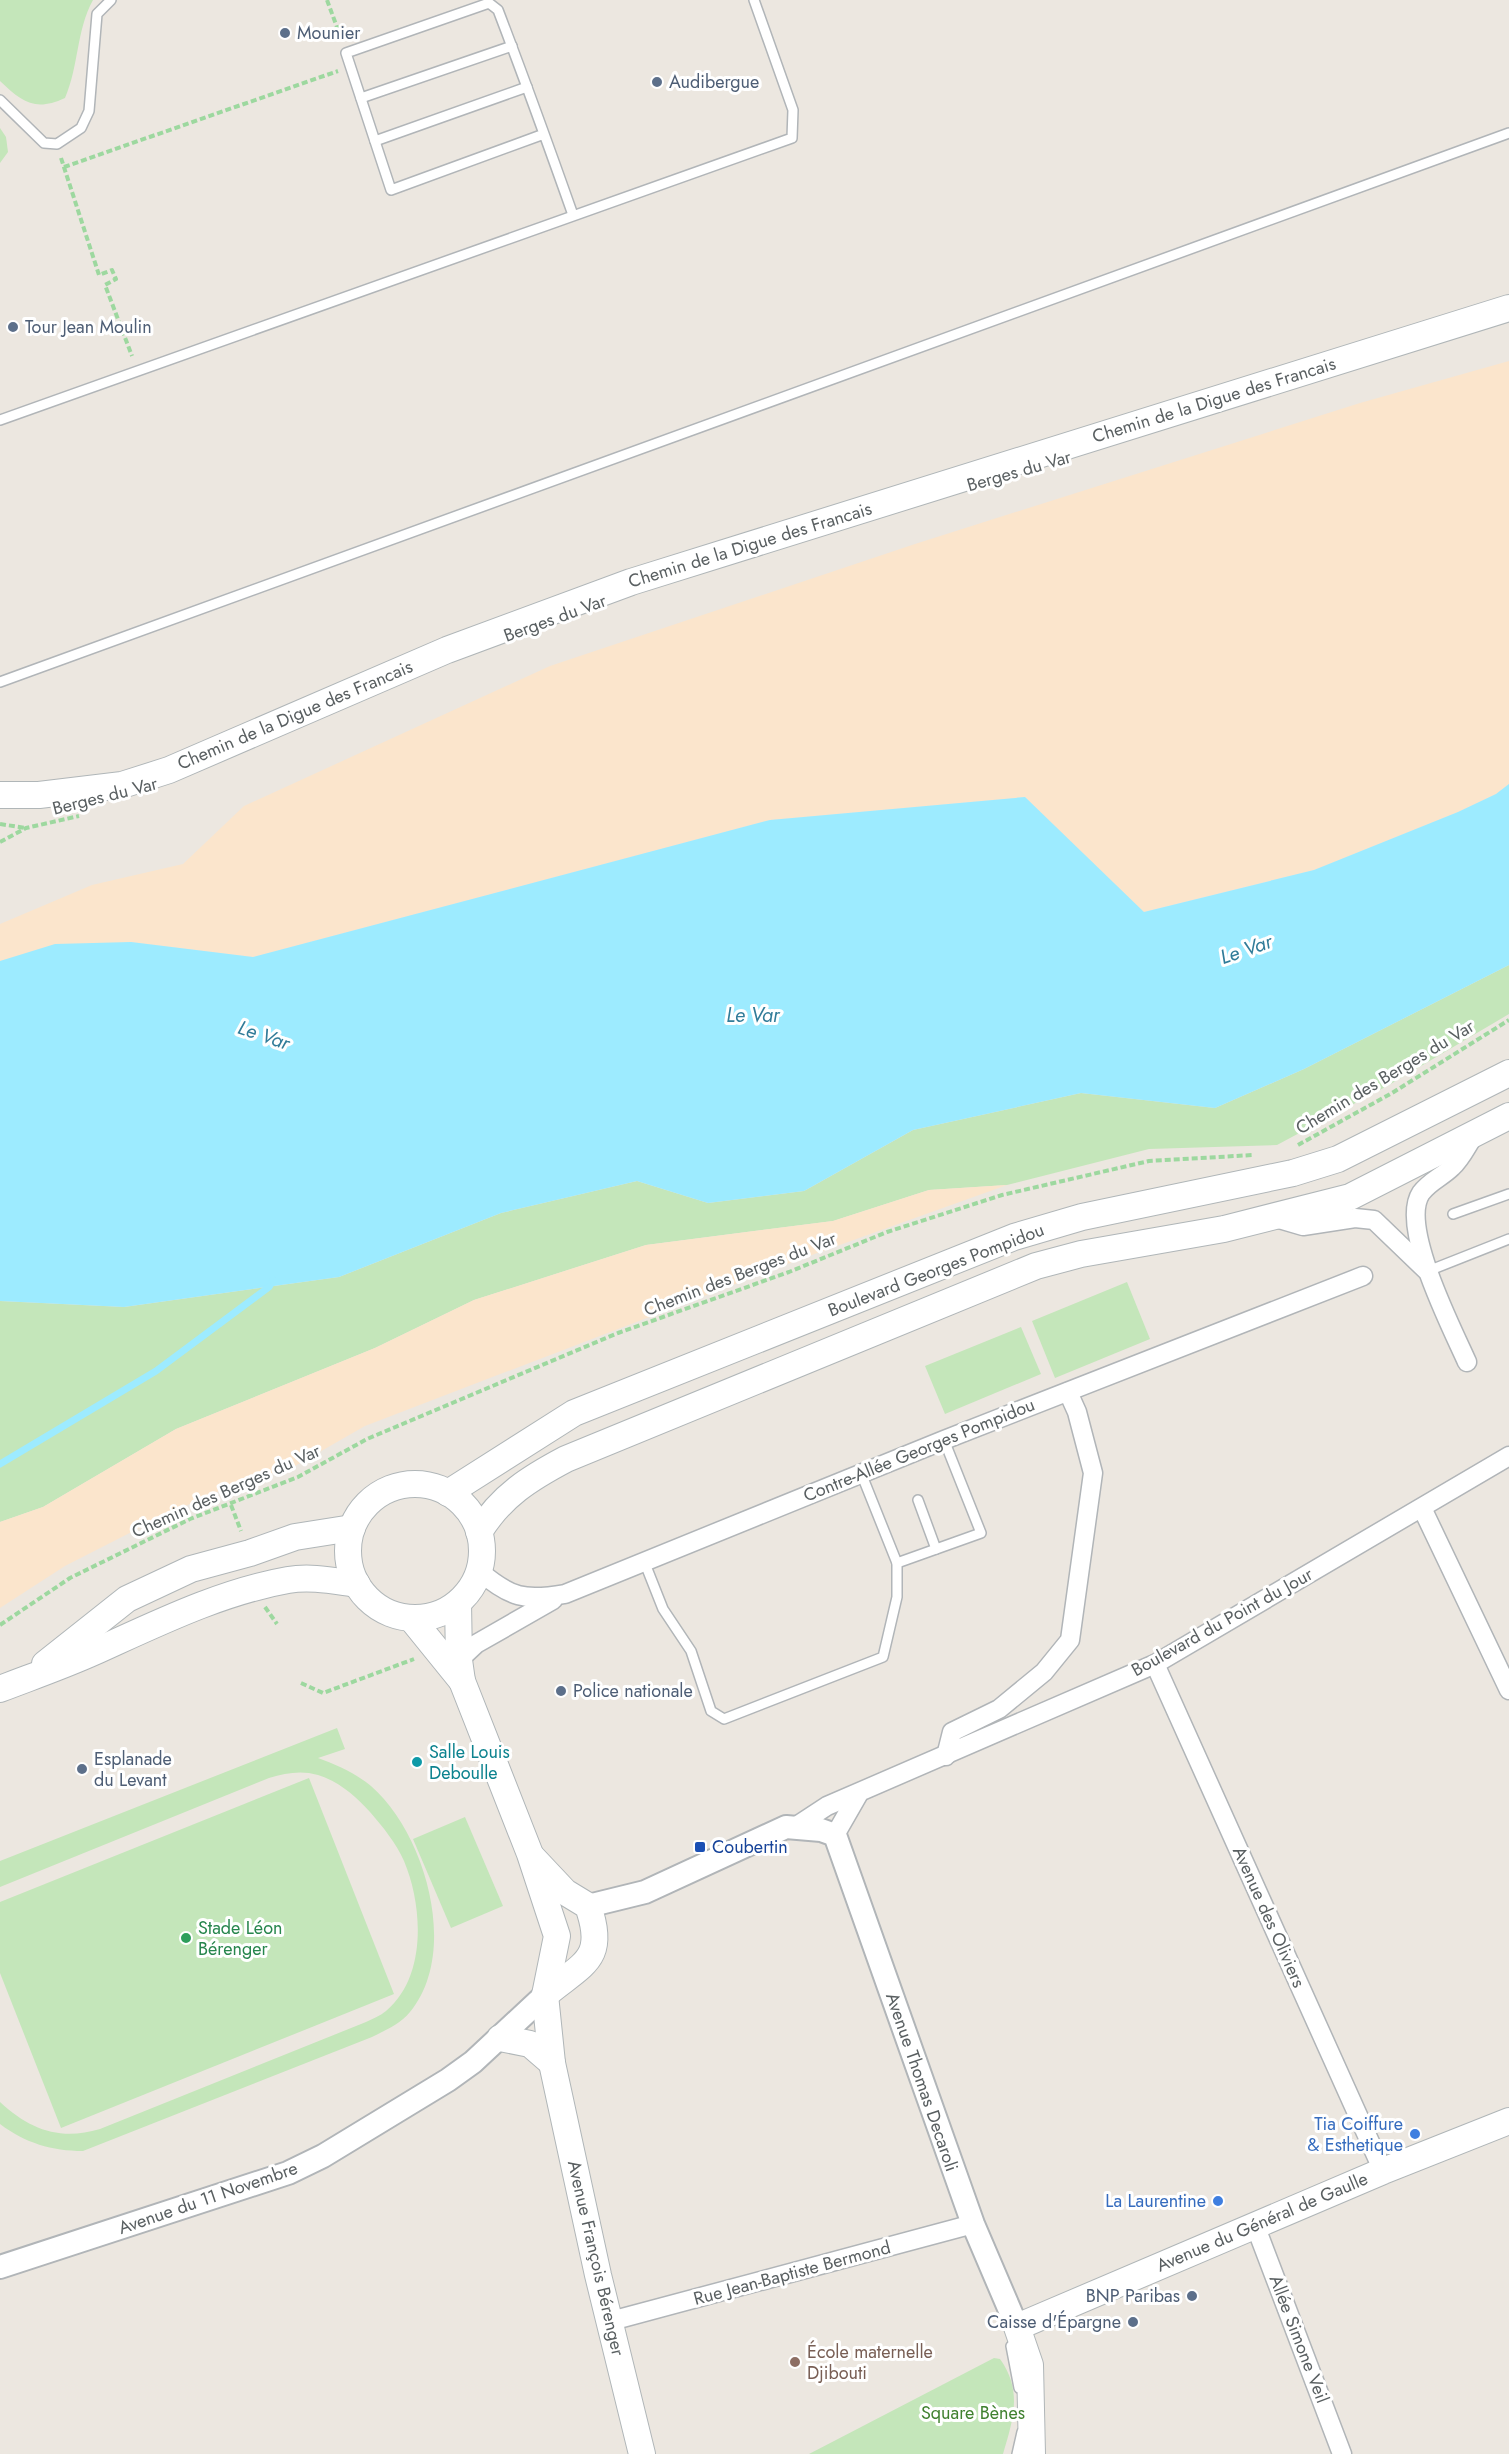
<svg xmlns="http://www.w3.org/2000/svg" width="1509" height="2454" viewBox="0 0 1509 2454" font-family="Jost,sans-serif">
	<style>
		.green { fill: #c4e6ba }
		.sand { fill: #fbe5cc }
		.water { fill: #9debff }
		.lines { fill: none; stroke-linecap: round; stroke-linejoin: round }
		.stream { stroke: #9debff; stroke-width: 7 }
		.service-casing { stroke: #b1b5b8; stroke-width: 12 }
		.minor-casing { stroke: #b1b5b8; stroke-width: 21 }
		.tertiary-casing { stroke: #b1b5b8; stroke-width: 26 }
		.secondary-casing { stroke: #b0b6b8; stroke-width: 28 }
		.path { stroke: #9dd89f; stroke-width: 4; stroke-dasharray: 6 3; stroke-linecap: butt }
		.service { stroke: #fff; stroke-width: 9 }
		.minor { stroke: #fff; stroke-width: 18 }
		.tertiary { stroke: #fff; stroke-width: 22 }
		.secondary { stroke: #fff; stroke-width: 26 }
		.service-dot { fill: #5c6f8a; stroke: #fff; stroke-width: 2 }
		.culture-dot { fill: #0f9aa8; stroke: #fff; stroke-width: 2 }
		.transit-dot { fill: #1a4fb4; stroke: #fff; stroke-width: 2 }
		.leisure-dot { fill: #2e9e5b; stroke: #fff; stroke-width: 2 }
		.shop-dot { fill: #3f7fe0; stroke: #fff; stroke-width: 2 }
		.education-dot { fill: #8d6e63; stroke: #fff; stroke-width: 2 }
		.labels { text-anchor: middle; stroke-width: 6; stroke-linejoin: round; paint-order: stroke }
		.service-label { font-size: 18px; fill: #4e5e75; stroke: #fff; text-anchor: start }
		.street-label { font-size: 18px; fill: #595f61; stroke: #fff }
		.culture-label { font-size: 18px; fill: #0d838f; stroke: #fff; text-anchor: start }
		.transit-label { font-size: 18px; fill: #164399; stroke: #fff; text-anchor: start }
		.leisure-label { font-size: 18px; fill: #27864d; stroke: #fff; text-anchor: start }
		.shop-label { font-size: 18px; fill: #366cbe; stroke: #fff; text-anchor: end }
		.education-label { font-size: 18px; fill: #785e54; stroke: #fff; text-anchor: start }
		.park-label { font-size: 18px; fill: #408130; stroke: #fff }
		.water-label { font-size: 20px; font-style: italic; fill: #317c99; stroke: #fff }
	</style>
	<rect width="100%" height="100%" fill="#ece7e0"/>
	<g class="green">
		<path d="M0 0H93C76 31 79 66 65 98 35 112 22 102 0 81Z"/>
		<path d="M0 128 6 137 8 152 0 163Z"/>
		<path d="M1509 965V1014L1389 1085 1277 1145 1149 1149 1007 1185 929 1190 833 1221 646 1245 474 1300 375 1348 176 1429 43 1507 0 1522V1301L124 1307 339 1277 501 1213 637 1181 708 1203 804 1191 913 1130 1081 1093 1215 1108 1304 1069Z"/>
		<path d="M1127 1282 1150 1339 1055 1378 1032 1321Z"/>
		<path d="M1021 1327 1041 1374 945 1414 925 1366Z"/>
		<path d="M337 1728 345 1749 318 1758C337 1765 355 1773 371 1786 425 1833 460 1951 410 2012 400 2024 386 2030 372 2037L83 2151C52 2151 25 2143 0 2124V2102C30 2130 61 2141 100 2129L366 2022C372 2019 380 2016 386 2011 427 1977 423 1906 404 1861 396 1843 383 1827 370 1812 355 1796 340 1782 318 1775 301 1770 286 1773 269 1778L0 1887V1861Z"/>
		<path d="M309 1778 394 1994 61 2128 0 1973V1902Z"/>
		<path d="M465 1817 503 1906 451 1928 413 1839Z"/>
		<path d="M994 2358 1000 2359C1023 2391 1013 2420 1003 2454H809Z"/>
	</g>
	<g class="sand">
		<path d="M1509 361V784L1496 794 1458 812 1314 870 1143 912 1025 797 770 820 253 957 131 942 0 961V924L92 885 183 864 244 806 550 666 915 544 1360 403Z"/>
		<path d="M1007 1185 795 1261 365 1426 295 1466 219 1491 163 1516 65 1566 0 1608V1522L43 1507 176 1429 375 1348 474 1300 646 1245 833 1221 929 1190Z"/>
	</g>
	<path class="water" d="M1509 784V965L1304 1069 1215 1108 1081 1093 913 1130 804 1191 708 1203 637 1181 501 1213 339 1277 124 1307 0 1301V961L55 944 131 942 253 957 770 820 1025 797 1144 912 1314 870 1458 812 1496 794Z"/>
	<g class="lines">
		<path class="stream" d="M0 1464 156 1371 269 1287 273 1280"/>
		<defs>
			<g id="service">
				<path d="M361 98 512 46"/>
				<path d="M0 100 44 143 57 144 81 128 89 111 97 14 111 0"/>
				<path d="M544 134 391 190 346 53 489 3 498 10C524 78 549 147 573 215"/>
				<path d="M375 141 527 87"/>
				<path d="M0 420 792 138 793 110 754 0"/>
				<path d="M0 682 1509 133"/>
				<path d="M1453 1214 1509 1194"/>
				<path d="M1428 1271 1509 1239"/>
				<path d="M918 1500 936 1549"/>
				<path d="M644 1561 663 1609 691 1651 711 1711 724 1719 883 1657 897 1597V1563L861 1473"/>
				<path d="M897 1563 981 1533 944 1440"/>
				<path d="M1011 2346 1019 2388"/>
				<path d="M1017 2454 1022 2432"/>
			</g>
			<g id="minor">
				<path d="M1272 1217 1303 1226 1355 1218 1374 1220 1426 1270"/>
				<path d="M1467 1362C1452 1328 1399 1226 1421 1193 1430 1181 1442 1177 1452 1167 1461 1159 1467 1146 1473 1137"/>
				<path d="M1422 1508 1509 1690"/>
				<path d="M479 1571C511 1598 524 1601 565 1594L944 1440 1363 1276"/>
				<path d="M459 1660 476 1644 553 1600"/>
				<path d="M1155 1664 1383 2171"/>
				<path d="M946 1756 952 1732 999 1709 1044 1672 1070 1640 1093 1473 1077 1412 1068 1392"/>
				<path d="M795 1827 827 1806 1155 1664 1509 1456"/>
				<path d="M835 1835 858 1795"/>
				<path d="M1255 2225 1342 2454"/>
				<path d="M611 2321 973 2224"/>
			</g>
			<g id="tertiary">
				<path d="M588 1906 645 1892 786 1827 821 1830 835 1835 973 2224 1017 2327"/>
				<path d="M0 2267 288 2173 323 2156 448 2080 473 2062 545 1995"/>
			</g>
			<g id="secondary">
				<path d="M0 795H39L122 785 169 770 447 650 631 582 1509 308"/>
				<circle cx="415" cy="1551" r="67"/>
				<path d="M448 1493 574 1413 1014 1237 1082 1217 1293 1173 1338 1159 1509 1073"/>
				<path d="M479 1532C501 1496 530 1478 566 1459L1036 1266 1081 1254 1224 1229 1350 1197 1509 1116"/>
				<path d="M458 1603 459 1660 462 1681 530 1854 557 1936 545 1995 552 2063 598 2275 642 2454"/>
				<path d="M411 1618 462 1681"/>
				<path d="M45 1664 127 1599 191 1569 250 1553 295 1537 352 1528"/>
				<path d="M0 1689C31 1677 63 1666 94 1652 156 1624 220 1592 288 1580 311 1576 334 1581 357 1584"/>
				<path d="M533 1858 565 1892 588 1906C607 1960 583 1963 545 1995"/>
				<path d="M500 2038 530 2044 552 2063"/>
				<path d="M1032 2454 1030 2365 1017 2327 1383 2171 1509 2121"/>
			</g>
		</defs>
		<use href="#service" class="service-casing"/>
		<use href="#minor" class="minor-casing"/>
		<use href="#tertiary" class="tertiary-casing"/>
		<use href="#secondary" class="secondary-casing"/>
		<g class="path">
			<path d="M327 0 341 38"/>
			<path d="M61 158 99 275 112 270 116 279 105 285 132 356"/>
			<path d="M64 167 338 71"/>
			<path d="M0 824 26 828"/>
			<path d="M0 842 26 828 79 816"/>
			<path d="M1298 1145 1392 1093 1509 1020"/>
			<path d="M231 1505 241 1531"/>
			<path d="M265 1607 277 1624"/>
			<path d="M0 1625 70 1578 190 1519 298 1477 367 1439 618 1333 789 1272 887 1232 1002 1195 1149 1161 1253 1155"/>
			<path d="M301 1683 323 1693 414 1659"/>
		</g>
		<use href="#service" class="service"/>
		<use href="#minor" class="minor"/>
		<use href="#tertiary" class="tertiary"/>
		<use href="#secondary" class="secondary"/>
	</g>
	<g class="service-dot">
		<circle cx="285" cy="33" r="6"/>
		<circle cx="657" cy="82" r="6"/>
		<circle cx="13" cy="327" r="6"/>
		<circle cx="561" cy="1691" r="6"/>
		<circle cx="82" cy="1769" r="6"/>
		<circle cx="1192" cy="2296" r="6"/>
		<circle cx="1133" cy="2322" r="6"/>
	</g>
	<circle class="culture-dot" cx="417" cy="1762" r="6"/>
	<rect class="transit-dot" x="694" y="1841" width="12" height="12" rx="3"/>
	<circle class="leisure-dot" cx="186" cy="1938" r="6"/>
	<g class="shop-dot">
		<circle cx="1415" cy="2134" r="6"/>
		<circle cx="1218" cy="2201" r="6"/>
	</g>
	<circle class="education-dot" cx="795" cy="2362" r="6"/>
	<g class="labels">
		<g class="service-label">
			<text x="297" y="39">Mounier</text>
			<text x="669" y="88">Audibergue</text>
			<text x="25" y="333">Tour Jean Moulin</text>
			<text x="573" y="1697">Police nationale</text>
			<text x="94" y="1765">Esplanade<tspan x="94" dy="21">du Levant</tspan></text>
			<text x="1180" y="2302" text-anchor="end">BNP Paribas</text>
			<text x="1121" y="2328" text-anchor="end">Caisse d'Épargne</text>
		</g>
		<g class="street-label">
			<text transform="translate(1214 400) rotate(-17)" y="6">Chemin de la Digue des Francais</text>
			<text transform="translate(1019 471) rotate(-16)" y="6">Berges du Var</text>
			<text transform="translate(750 545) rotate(-17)" y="6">Chemin de la Digue des Francais</text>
			<text transform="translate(555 618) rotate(-20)" y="6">Berges du Var</text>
			<text transform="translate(295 715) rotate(-23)" y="6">Chemin de la Digue des Francais</text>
			<text transform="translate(105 796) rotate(-14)" y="6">Berges du Var</text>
			<text transform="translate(1385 1077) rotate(-31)" y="6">Chemin des Berges du Var</text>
			<text transform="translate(936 1270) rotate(-21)" y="6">Boulevard Georges Pompidou</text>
			<text transform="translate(740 1274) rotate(-21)" y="6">Chemin des Berges du Var</text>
			<text transform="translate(919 1450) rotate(-22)" y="6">Contre-Allée Georges Pompidou</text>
			<text transform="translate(226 1491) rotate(-24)" y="6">Chemin des Berges du Var</text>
			<text transform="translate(1222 1622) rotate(-29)" y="6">Boulevard du Point du Jour</text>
			<text transform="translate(1269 1917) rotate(66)" y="6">Avenue des Oliviers</text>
			<text transform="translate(922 2082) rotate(71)" y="6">Avenue Thomas Decaroli</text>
			<text transform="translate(208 2198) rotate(-19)" y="6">Avenue du 11 Novembre</text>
			<text transform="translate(1262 2222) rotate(-23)" y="6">Avenue du Général de Gaulle</text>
			<text transform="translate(596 2258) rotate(77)" y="6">Avenue François Bérenger</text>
			<text transform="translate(792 2273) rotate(-15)" y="6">Rue Jean-Baptiste Bermond</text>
			<text transform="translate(1299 2339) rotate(69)" y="6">Allée Simone Veil</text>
		</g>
		<g class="culture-label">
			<text x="429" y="1758">Salle Louis<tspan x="429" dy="21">Deboulle</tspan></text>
		</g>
		<g class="transit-label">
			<text x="712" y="1853">Coubertin</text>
		</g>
		<g class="leisure-label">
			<text x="198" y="1934">Stade Léon<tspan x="198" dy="21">Bérenger</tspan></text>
		</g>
		<g class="shop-label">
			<text x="1403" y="2130">Tia Coiffure<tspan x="1403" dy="21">&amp; Esthetique</tspan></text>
			<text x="1206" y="2207">La Laurentine</text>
		</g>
		<g class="education-label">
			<text x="807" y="2358">École maternelle<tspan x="807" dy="21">Djibouti</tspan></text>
		</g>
		<g class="park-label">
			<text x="973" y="2419">Square Bènes</text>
		</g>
		<g class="water-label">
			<text transform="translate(1246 949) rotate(-19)" y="7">Le Var</text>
			<text x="753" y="1022">Le Var</text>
			<text transform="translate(264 1035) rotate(19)" y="7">Le Var</text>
		</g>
	</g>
</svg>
